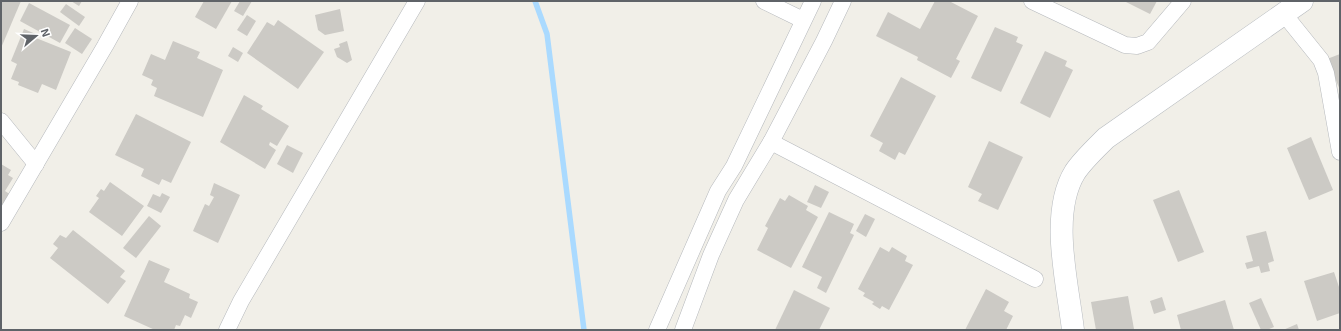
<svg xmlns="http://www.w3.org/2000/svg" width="1341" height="331" viewBox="0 0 1341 331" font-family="'Exo 2',sans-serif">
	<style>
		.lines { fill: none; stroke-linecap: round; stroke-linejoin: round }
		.stream { stroke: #aadaff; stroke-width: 5.5 }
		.building { fill: #cccac5 }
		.street-casing { stroke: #b5b8bc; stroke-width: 17 }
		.secondary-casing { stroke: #b6babf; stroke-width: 23 }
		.street { stroke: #fff; stroke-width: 16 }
		.secondary { stroke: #fff; stroke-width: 22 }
	</style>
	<rect width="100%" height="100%" fill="#f1efe8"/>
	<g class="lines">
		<path class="stream" d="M535 1 547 34 584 330"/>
	</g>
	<g class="building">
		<path d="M1 1H21L1 48Z"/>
		<path d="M71 1H82L79 6Z"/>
		<path d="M204 1H232L216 29 195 17Z"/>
		<path d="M240 1H252L243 16 234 11Z"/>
		<path d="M935 1H949L978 16 956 59 960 61 951 78 917 60 918 57 876 36 888 12 920 29Z"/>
		<path d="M1124 1H1157L1150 14Z"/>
		<path d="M29 3 70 25 60 43 20 21Z"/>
		<path d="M66 4 85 17 79 26 60 12Z"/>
		<path d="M340 9 344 31 325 35 318 30 315 15Z"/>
		<path d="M247 15 256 21 247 36 237 30Z"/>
		<path d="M278 20 324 52 298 89 247 53 267 22 274 26Z"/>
		<path d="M995 27 1018 37 1016 42 1023 45 1001 92 971 78Z"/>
		<path d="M75 28 92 39 82 54 65 43Z"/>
		<path d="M24 29 38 35 36 38 71 52 56 90 42 84 38 93 18 85 19 82 11 79 17 64 11 61Z"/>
		<path d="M173 41 200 52 197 58 223 70 203 117 154 96 157 88 151 85 153 80 142 75 151 54 165 60Z"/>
		<path d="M347 41 352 60 347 63 337 57 334 49 340 47 339 44Z"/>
		<path d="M233 47 243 53 238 62 228 56Z"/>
		<path d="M1045 51 1067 61 1065 66 1073 70 1050 118 1020 103Z"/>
		<path d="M1340 54V90L1327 59Z"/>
		<path d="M901 77 936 96 905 155 899 152 895 160 879 151 883 143 870 136Z"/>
		<path d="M244 95 263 106 261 109 289 126 277 146 270 142 269 145 276 150 265 169 220 142Z"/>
		<path d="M136 114 191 142 171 183 162 179 159 185 141 176 144 169 115 155Z"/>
		<path d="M1311 137 1333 190 1309 200 1287 148Z"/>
		<path d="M989 141 1023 157 998 210 978 201 982 194 968 187Z"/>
		<path d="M287 145 303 153 293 173 277 164Z"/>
		<path d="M1 164 11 170 8 175 13 178 5 191 11 195 1 210Z"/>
		<path d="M110 182 144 206 122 236 89 212 99 198 96 196 101 189 104 191Z"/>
		<path d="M214 183 240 195 218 243 193 231 205 204 209 206 214 197 210 195Z"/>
		<path d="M815 185 829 192 821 208 807 202Z"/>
		<path d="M1179 190 1204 252 1178 262 1153 200Z"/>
		<path d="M162 193 170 197 161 213 147 206 153 194 160 197Z"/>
		<path d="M789 195 808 206 806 210 818 217 791 268 757 250 768 228 765 226 780 198 785 201Z"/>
		<path d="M829 212 854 224 850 233 854 235 826 293 817 288 822 277 802 267Z"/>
		<path d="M865 214 875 219 866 237 856 231Z"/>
		<path d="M149 216 161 226 136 258 123 248Z"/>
		<path d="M73 230 125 271 120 277 126 281 108 304 50 258 58 248 53 244 60 235 66 238Z"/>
		<path d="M1266 231 1274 261 1268 263 1270 271 1261 273 1259 266 1247 269 1245 263 1253 261 1246 236Z"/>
		<path d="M880 247 889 252 892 247 907 256 905 261 913 265 889 310 882 306 880 309 872 304 874 302 863 296 865 293 858 289Z"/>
		<path d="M149 260 170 269 164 282 190 294 189 298 198 302 191 318 185 315 180 326 176 325 174 330H155L124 316Z"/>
		<path d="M1334 272 1340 290V313L1317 321 1304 281Z"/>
		<path d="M986 289 1009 302 1004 311 1013 316 1006 330H965Z"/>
		<path d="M794 290 830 308 819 330H775Z"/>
		<path d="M1128 296 1134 329 1096 330 1091 302Z"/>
		<path d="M1162 297 1166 310 1154 314 1150 301Z"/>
		<path d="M1261 298 1274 327 1267 330H1261L1249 303Z"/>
		<path d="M1225 300 1234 330H1181L1177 315Z"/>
		<path d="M1297 324 1299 330H1283Z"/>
	</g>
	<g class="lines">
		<defs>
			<g id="street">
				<path d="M764 1 803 20"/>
				<path d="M1032 1 1125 45 1137 46 1148 42 1183 1"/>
				<path d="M1284 14 1321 60 1326 73 1340 152"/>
				<path d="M1 121 36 164"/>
				<path d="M771 142 1035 279"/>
				<path d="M1 223 105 46 130 1"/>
				<path d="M227 330 241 301 417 1"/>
				<path d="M657 330 718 191 734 166 813 1"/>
				<path d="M683 330 711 255 736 200 771 142 824 41 843 1"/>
			</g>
			<path id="secondary" d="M1073 330C1068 285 1049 214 1075 172 1083 160 1095 149 1106 138L1302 1"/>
		</defs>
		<use href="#street" class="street-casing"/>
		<use href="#secondary" class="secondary-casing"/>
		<use href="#street" class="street"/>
		<use href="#secondary" class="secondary"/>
	</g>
	<rect width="1341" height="331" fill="none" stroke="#5f6368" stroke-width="4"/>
	<g transform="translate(36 36) rotate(71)" stroke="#ffffff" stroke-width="3" paint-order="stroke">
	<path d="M0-3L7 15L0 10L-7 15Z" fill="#5f6368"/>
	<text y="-6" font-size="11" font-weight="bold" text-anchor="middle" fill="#5f6368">N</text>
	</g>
</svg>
